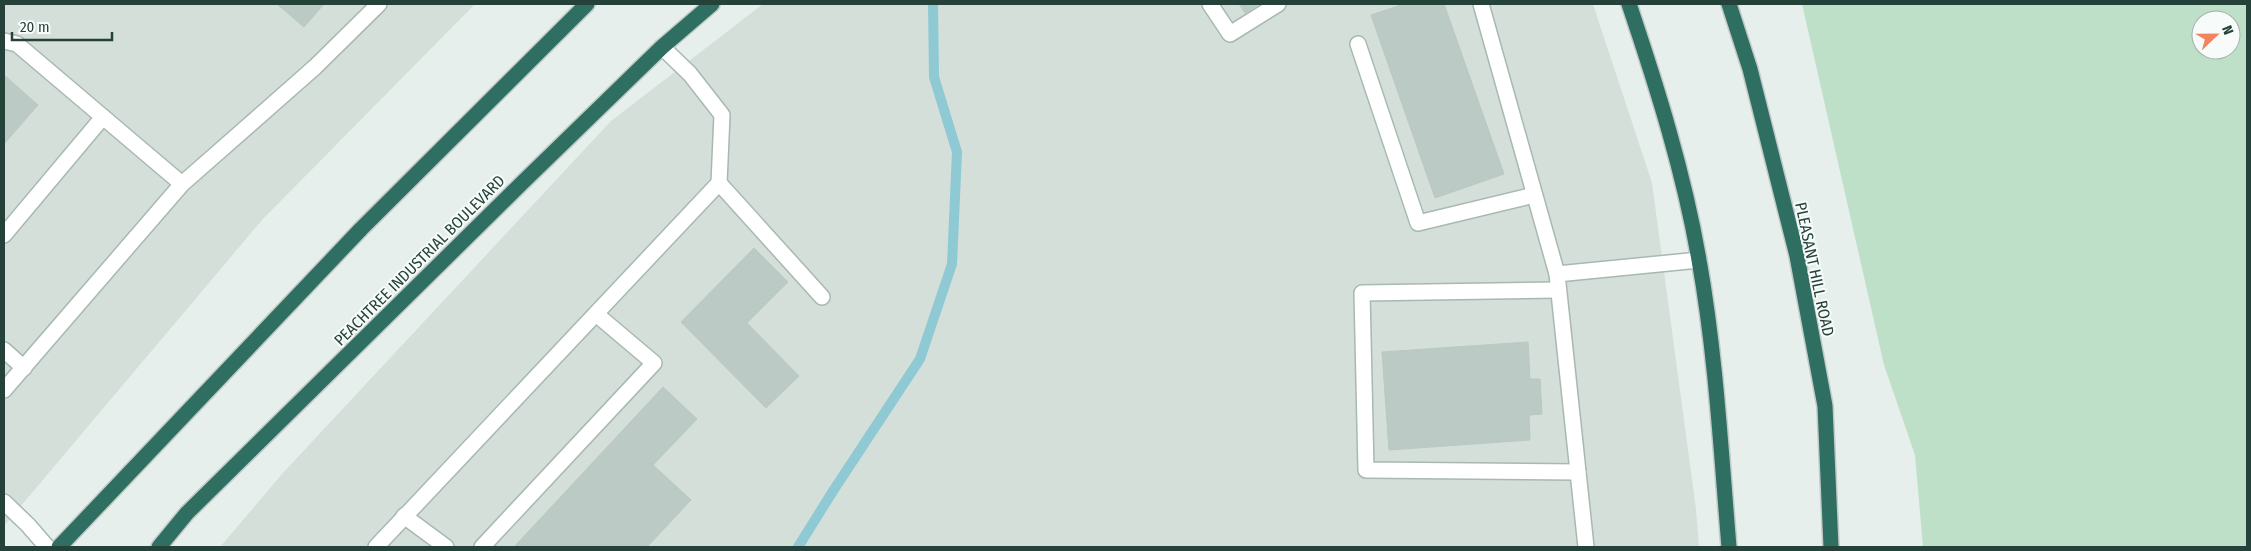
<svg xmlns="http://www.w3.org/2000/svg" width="2251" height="551" viewBox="0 0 2251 551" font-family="'Fira Sans Condensed',sans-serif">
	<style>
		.built { fill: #d4dfda }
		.green { fill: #bfe0c8; fill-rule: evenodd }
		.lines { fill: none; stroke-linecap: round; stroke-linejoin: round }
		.stream { stroke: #8ec9d4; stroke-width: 10 }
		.building { fill: #bbcac4; stroke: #b8c9c2 }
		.minor-casing { stroke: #a8b8b2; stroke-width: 18 }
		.highway-casing { stroke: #c2cac8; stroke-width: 18 }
		.minor { stroke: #fff; stroke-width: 15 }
		.highway { stroke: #2f6f62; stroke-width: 15 }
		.labels { text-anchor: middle; stroke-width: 4; stroke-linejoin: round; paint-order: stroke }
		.street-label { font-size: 16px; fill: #24423a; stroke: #f7fbf9 }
	</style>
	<rect width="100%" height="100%" fill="#e6efeb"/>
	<g class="built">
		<path d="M4 4H475L262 220 4 526Z"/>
		<path d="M763 4H1593L1652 183 1696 509 1699 547H220L282 474 611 121Z"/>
	</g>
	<path class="green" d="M1802 4H2247V547H1923L1915 455 1884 365ZM2201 20H2231V50H2201Z"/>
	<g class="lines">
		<path class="stream" d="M798 547 833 491 920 359 952 264 957 152 934 77 933 4"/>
	</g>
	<g class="building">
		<path d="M277 4H324L304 27Z"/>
		<path d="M1239 4H1259L1245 13Z"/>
		<path d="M1404 4H1444L1504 174 1435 198 1371 15Z"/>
		<path d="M4 75 38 105 4 144Z"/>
		<path d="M754 248 788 282 747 323 799 376 766 408 681 322Z"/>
		<path d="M1528 342 1530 379H1540L1542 414 1529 415 1530 440 1389 450 1382 352Z"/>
		<path d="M663 387 697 419 653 465 691 500 647 547H514Z"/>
	</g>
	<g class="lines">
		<defs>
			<g id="minor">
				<path d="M1210 4 1230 34 1278 4"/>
				<path d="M1481 4 1557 274 1586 547"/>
				<path d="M4 41 17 44 182 184"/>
				<path d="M1358 44 1418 223 1534 195"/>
				<path d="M719 183 822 297"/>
				<path d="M4 235 103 117"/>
				<path d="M1557 274 1699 260"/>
				<path d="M1558 290 1362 293 1366 470 1578 472"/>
				<path d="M4 350 24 368"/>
				<path d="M4 390 182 184 315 67 379 4"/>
				<path d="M4 502 28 525 47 547"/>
				<path d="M404 516 446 547"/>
				<path d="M376 547 719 183 722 115 690 74 662 47"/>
				<path d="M482 547 654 363 596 314"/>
			</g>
			<g id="highway">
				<path d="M1629 4C1657 87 1684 173 1699 260 1716 355 1721 452 1729 547"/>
				<path d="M1729 4 1750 69 1797 256 1825 406 1831 547"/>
				<path d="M59 547 361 229 587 4"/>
				<path d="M159 547 187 513 523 182 662 47 712 4"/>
			</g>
		</defs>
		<use href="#minor" class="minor-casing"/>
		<use href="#highway" class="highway-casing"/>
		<use href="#minor" class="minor"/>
		<use href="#highway" class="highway"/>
	</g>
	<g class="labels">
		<g class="street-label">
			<text transform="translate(419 260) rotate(-45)" y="6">PEACHTREE INDUSTRIAL BOULEVARD</text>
			<text transform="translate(1815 269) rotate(78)" y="6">PLEASANT HILL ROAD</text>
		</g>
	</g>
	<rect width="2251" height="551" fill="none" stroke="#24423a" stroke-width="10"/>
	<g transform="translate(2216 35) rotate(68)"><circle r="24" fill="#f7fbf9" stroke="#a3b1ad"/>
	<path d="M0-4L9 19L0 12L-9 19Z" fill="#f4845f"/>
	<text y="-8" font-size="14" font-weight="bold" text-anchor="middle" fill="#24423a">N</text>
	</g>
	<path d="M12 32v8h100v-8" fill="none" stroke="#24423a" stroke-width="2.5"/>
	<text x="20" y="32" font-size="15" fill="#24423a" stroke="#f7fbf9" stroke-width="4" paint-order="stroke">20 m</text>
</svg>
